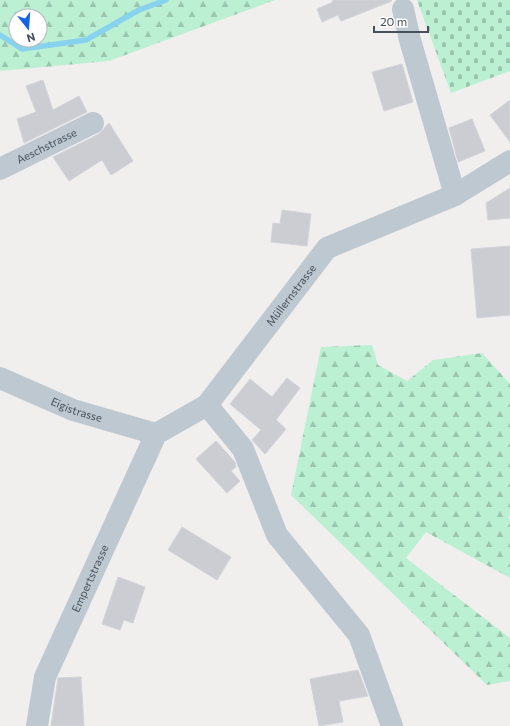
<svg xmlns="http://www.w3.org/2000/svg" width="510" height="726" viewBox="0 0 510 726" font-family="Commissioner,sans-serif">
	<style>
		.forest { fill: url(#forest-firs); fill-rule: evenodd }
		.cemetery { fill: url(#cemetery-stones) }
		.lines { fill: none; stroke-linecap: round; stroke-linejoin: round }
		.stream { stroke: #87d3ee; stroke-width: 5.5 }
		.building { fill: #cbcdd3; stroke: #d2d4da }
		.minor { stroke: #bec8d1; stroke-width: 22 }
		.labels { text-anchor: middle; stroke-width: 3; stroke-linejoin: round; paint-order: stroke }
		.street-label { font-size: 11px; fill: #46505c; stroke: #fff }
	</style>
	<defs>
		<pattern id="forest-firs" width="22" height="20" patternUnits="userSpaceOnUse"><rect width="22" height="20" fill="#bbf0d3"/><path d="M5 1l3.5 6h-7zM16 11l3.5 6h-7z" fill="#9ac5ae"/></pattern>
		<pattern id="cemetery-stones" width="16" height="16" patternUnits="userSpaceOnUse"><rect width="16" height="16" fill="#bbf0d3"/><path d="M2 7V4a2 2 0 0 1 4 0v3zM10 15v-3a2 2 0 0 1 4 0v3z" fill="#9ac5ae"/></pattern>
	</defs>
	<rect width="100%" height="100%" fill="#f1eeee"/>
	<g class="forest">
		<path d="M0 0H275L109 61 0 71ZM16 16H40V40H16Z"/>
		<path d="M372 345 378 365 407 381 433 360 482 353 510 384V515L508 518 510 519V578L426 532 406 558 510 638V681L487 685 291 495 321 347Z"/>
	</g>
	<path class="cemetery" d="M417 0H510V71L451 93Z"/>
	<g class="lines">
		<path class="stream" d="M0 35 22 49 86 40 139 10 166 0"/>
	</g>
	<g class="building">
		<path d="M332 0H391L392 1 341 21 338 15 322 22 317 9 333 2Z"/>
		<path d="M402 64 413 102 384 111 372 72Z"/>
		<path d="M43 80 53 110 79 96 87 112 24 143 17 119 36 112 26 86Z"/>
		<path d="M510 100V142L490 115Z"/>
		<path d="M472 119 485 151 458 162 449 128Z"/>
		<path d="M109 123 133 161 111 175 102 160 69 181 53 157 99 134Z"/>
		<path d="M510 188V218L488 220 486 203Z"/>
		<path d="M282 210 311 214 307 246 271 242 273 223 280 224Z"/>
		<path d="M510 246V315L477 318 471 249Z"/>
		<path d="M287 378 300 388 276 420 286 429 265 454 252 440 261 430 230 404 250 379 272 397Z"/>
		<path d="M216 441 235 462 236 467 231 471 240 481 227 493 196 459Z"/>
		<path d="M182 527 231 557 217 580 168 550Z"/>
		<path d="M118 577 145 587 133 623 124 620 120 630 102 624Z"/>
		<path d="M358 670 368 696 339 701 343 722 319 726 310 679Z"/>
		<path d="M81 677 84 726H51L58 678Z"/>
	</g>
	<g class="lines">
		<g class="minor">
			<path d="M403 9 410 40 455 195"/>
			<path id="s1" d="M0 169 93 123"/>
			<path id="s2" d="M0 378 73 410 156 434"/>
			<path d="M207 405 243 449 277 535 359 635 392 726"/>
			<path id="s3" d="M156 434 207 405 327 248 455 195 510 161"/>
			<path id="s4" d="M37 726 45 677 156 434"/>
		</g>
	</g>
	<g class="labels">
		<g class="street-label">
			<text dy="4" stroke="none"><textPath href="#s1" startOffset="52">Aeschstrasse</textPath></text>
			<text dy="4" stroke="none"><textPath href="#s3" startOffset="197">Müllernstrasse</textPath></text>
			<text dy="4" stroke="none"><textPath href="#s2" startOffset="83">Eigistrasse</textPath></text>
			<text dy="4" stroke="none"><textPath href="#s4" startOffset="158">Empertstrasse</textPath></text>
		</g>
	</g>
	<g transform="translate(28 28) rotate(163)"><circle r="19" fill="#ffffff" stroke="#b5b9be"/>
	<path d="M0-3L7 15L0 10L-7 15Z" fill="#1464e5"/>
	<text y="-6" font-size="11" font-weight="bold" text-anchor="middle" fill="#46505c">N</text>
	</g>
	<path d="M374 26v6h54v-6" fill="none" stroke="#46505c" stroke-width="2"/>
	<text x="380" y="26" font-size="12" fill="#46505c" stroke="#ffffff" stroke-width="3" paint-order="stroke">20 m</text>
</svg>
